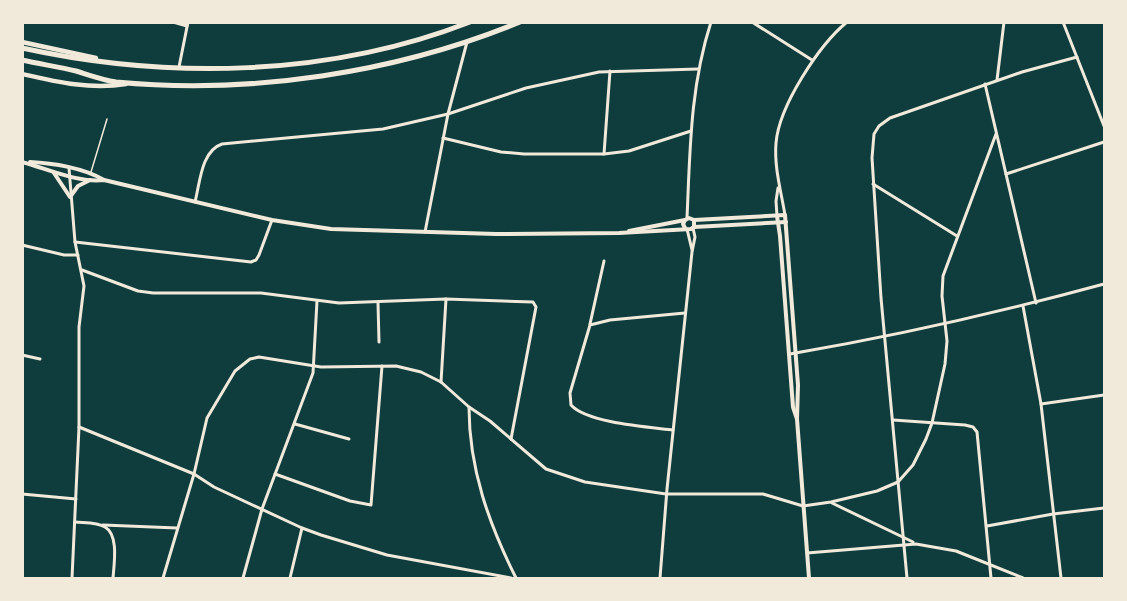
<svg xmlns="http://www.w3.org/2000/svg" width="1127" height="601" viewBox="0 0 1127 601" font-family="Barlow,sans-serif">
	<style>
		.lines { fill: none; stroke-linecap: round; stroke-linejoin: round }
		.service { stroke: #f1e9da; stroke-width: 1.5 }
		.minor { stroke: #f1e9da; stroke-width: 3 }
		.tertiary { stroke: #f1e9da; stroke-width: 4 }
		.secondary { stroke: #f1e9da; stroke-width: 4.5 }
		.trunk { stroke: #f1e9da; stroke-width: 5 }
	</style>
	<rect width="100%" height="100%" fill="#0f3d3e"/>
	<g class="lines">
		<path class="service" d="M91 172 107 119"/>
		<g class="minor">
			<path d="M173 22 187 26"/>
			<path d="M752 22 812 60"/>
			<path d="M1063 22 1104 126"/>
			<path d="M179 67 188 22"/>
			<path d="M997 80 1004 22"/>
			<path d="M985 84 1036 303"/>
			<path d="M443 138 501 152 524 154H604L610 71"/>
			<path d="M604 154 629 151 691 131"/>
			<path d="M69 168 75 242 84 286 79 327V427L72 578"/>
			<path d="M1006 174 1104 142"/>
			<path d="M873 184 957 236"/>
			<path d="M195 202C200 183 201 151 222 144L383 129 448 114 526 88 599 72 698 69"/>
			<path d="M785 215C781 191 774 167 776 143 779 106 819 45 847 22"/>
			<path d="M777 216 776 201 778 188"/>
			<path d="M687 218C690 152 690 87 711 22"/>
			<path d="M687 229 692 250"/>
			<path d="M425 232 448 114 467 42"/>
			<path d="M75 242 251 262 256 260 259 255 272 220"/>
			<path d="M22 245 64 255H78"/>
			<path d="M82 270 138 291 153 293H261L339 303 446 299 533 302 536 307 511 439"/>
			<path d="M378 303 379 342"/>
			<path d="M1023 306 1041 404 1061 578"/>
			<path d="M590 324 604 261"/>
			<path d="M790 354C896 336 1001 312 1104 284"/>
			<path d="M22 355 40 359"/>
			<path d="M441 382 446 299"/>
			<path d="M1041 404 1104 395"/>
			<path d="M469 407C469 469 489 524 516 578"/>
			<path d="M893 420 965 425 973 427 977 432 991 578"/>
			<path d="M295 424 349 439"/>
			<path d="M79 427 194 474 214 487 302 528 321 535 387 555 511 578"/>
			<path d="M673 430C649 427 587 423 571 405L570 393 590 325 610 320 685 313"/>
			<path d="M275 474 350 501 371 505 382 366"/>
			<path d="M22 494 76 499"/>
			<path d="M832 503 913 542"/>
			<path d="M75 522C84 523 97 522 105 527 119 535 114 564 113 578"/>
			<path d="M103 525 177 528"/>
			<path d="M987 526 1053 514 1104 508"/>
			<path d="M807 553 916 544 956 551 1023 578"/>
			<path d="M163 578 194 474 207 418 235 371 250 359 259 357 321 367 396 366 421 372 441 382 469 407 490 421 546 469 585 482 666 494H763L803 506 831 502 877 491 898 482 913 465 926 439 932 423 945 364 947 341 942 296 943 276 996 134"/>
			<path d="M243 578 262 509 313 373 317 301"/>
			<path d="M290 578 302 528"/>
			<path d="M660 578 667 489 692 252 695 237 693 228"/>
			<path d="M907 578 881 298 872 158 874 134 879 126 890 118 1022 72 1077 57"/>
		</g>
		<g class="tertiary">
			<path d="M22 162C48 169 77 183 104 180L272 220 331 229 496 234 619 233 691 229 694 227V220L689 218 685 220 683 224 685 228"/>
			<path d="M30 162C53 163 84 168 104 180"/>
			<path d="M54 173 70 197 78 186 90 180"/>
			<path d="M777 216 780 236 793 407 797 419"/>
			<path d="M694 220 785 215 798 385 797 419 809 578"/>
			<path d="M694 227 786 222"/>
			<path d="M629 231 685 220"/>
		</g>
		<g class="secondary">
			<path d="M22 42 96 58"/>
			<path d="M22 74C57 82 91 90 126 84"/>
		</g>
		<g class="trunk">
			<path d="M22 48C169 80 329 77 470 22"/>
			<path d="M22 60C40 64 59 67 76 71 89 75 103 80 116 82 250 95 396 73 520 22"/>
		</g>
	</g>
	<rect width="1127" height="601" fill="none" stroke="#f1e9da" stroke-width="48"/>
</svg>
